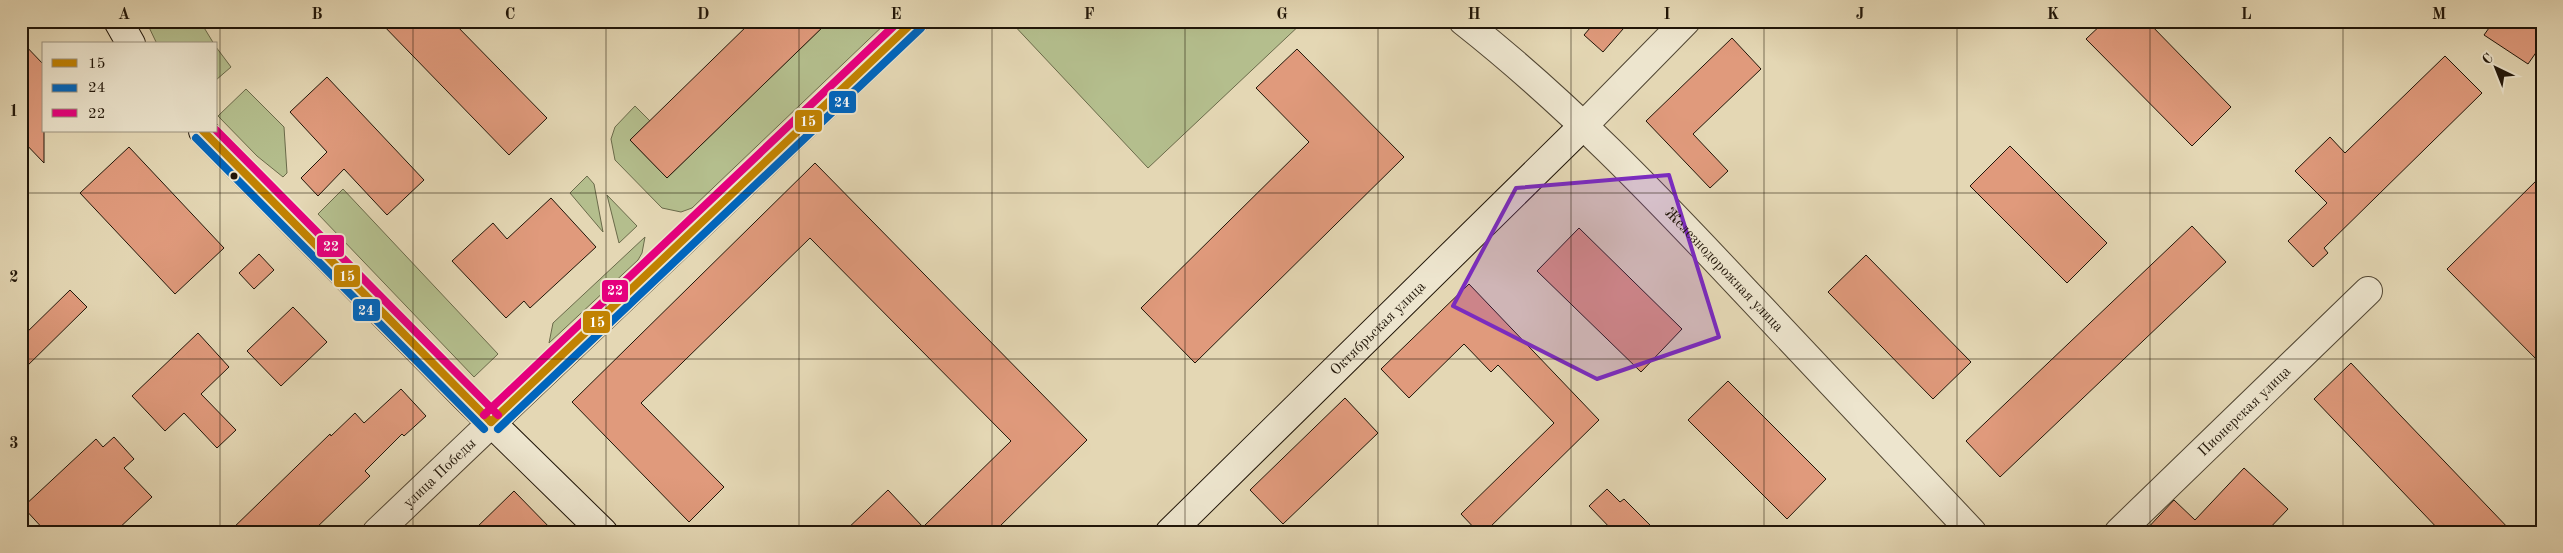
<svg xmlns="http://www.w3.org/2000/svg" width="2563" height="553" viewBox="0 0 2563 553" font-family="'Old Standard TT',serif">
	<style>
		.green { fill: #b4be8d; stroke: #6a6a4a }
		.building { fill: #e09a7c; stroke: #201508 }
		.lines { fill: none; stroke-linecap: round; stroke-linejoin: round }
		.street-casing { stroke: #514633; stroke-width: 30 }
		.secondary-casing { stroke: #201508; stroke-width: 30 }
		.street { stroke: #ede5ce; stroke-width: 28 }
		.secondary { stroke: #ede5ce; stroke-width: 28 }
		.bus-1-casing { stroke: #ede5ce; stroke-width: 11 }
		.bus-2-casing { stroke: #ede5ce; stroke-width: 11 }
		.bus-3-casing { stroke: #ede5ce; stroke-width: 11 }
		.bus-1 { stroke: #c18202; stroke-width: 8 }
		.bus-2 { stroke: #0065bd; stroke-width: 8 }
		.bus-3 { stroke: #e5007d; stroke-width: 8 }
		.marked { fill: #7b2cbf; fill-opacity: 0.2; stroke: #7b2cbf; stroke-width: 4; stroke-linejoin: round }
		.grid { fill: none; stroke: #201508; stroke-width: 1; stroke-opacity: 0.55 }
		.bus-dot { fill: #201508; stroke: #ede5ce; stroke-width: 2 }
		.labels { text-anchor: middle; stroke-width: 4; stroke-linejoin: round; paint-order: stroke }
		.street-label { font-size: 15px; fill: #201508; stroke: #ede5ce }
		.line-badge { stroke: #ede5ce; stroke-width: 2 }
		.badge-label { font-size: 14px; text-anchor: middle; font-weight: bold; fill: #fff }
		.neatline { fill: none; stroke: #201508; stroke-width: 2 }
		.grid-label { font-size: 16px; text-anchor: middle; font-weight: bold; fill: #201508 }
	</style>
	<rect width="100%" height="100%" fill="#e4d7b4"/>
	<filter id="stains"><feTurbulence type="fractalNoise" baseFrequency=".004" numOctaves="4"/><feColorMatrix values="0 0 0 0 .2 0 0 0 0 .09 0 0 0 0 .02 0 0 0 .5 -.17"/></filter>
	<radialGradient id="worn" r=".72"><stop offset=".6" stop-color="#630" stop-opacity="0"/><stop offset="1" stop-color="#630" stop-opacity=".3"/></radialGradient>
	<g class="green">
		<path d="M146 21H200L214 44H157Z"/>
		<path d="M829 21H888L692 208 681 212 662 208 615 160 611 139 615 127 635 106 650 121 630 140 667 178Z"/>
		<path d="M1010 21H1304L1148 168Z"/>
		<path d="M216 47 231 67 216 80Z"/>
		<path d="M246 89 284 127 287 173 283 177 257 156 218 116Z"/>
		<path d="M587 176 594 184 603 232 570 193Z"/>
		<path d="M343 189 498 354 474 377 318 214Z"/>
		<path d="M607 195 637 226 619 243Z"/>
		<path d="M645 237 642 253 638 260 549 343 553 323Z"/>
	</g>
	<g class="building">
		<path d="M379 21H452L547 118 509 155Z"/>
		<path d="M752 21H829L667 178 630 140Z"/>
		<path d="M1596 21H1630L1603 52 1584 35Z"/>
		<path d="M2105 21H2147L2231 107 2192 146 2086 39Z"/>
		<path d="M2494 21H2542V44L2528 64 2484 35Z"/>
		<path d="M1732 38 1761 69 1693 134 1728 171 1710 188 1646 121Z"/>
		<path d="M21 41 44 65V163L21 139Z"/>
		<path d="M1297 49 1404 157 1195 363 1141 308 1309 142 1256 88Z"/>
		<path d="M2445 56 2482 93 2324 248 2328 253 2313 267 2288 241 2327 203 2295 171 2330 137 2345 153Z"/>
		<path d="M327 77 424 180 387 215 344 169 318 196 301 178 327 152 290 112Z"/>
		<path d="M2010 146 2107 243 2067 283 1970 186Z"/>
		<path d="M129 147 224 248 175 294 80 193Z"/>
		<path d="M815 163 1087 440 994 532H844L888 490 923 527 1011 441 810 238 641 403 724 487 689 522 572 402Z"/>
		<path d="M2542 175V365L2447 269Z"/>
		<path d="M551 198 596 247 530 308 524 301 506 318 452 261 493 223 507 239Z"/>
		<path d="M2192 226 2226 262 2000 477 1966 441Z"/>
		<path d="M1579 228 1682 329 1641 372 1537 271Z"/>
		<path d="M259 254 274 270 254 289 239 273Z"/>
		<path d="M1866 255 1971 362 1933 399 1828 292Z"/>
		<path d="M1469 284 1599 420 1485 532H1478L1461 514 1554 423 1498 365 1491 372 1464 344 1409 398 1381 369Z"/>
		<path d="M70 290 87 307 21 372V338Z"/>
		<path d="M293 307 327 342 281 386 247 351Z"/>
		<path d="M198 333 229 367 201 394 236 430 217 448 184 413 165 431 132 396Z"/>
		<path d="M2351 363 2400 415 2512 532H2441L2314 399Z"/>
		<path d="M1728 381 1826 479 1787 519 1688 420Z"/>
		<path d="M401 389 426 416 404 436 402 434 365 471 370 476 312 532H229L330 434 331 436 355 413 364 423Z"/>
		<path d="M1345 398 1378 433 1283 524 1250 490Z"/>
		<path d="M114 437 134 459 124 468 152 497 115 532H46L23 507 96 439 103 447Z"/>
		<path d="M2244 468 2288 509 2266 532H2144L2174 500 2195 520Z"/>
		<path d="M1607 489 1620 502 1624 499 1657 532H1614L1589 506Z"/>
		<path d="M514 491 554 532H472Z"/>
	</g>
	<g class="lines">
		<defs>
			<g id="street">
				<path id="s1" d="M1463 21C1566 102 1655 195 1744 290 1820 370 1896 451 1972 532"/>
				<path d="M1584 125 1686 21"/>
				<path id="s2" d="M377 532 914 21"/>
				<path id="s3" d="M2119 532 2368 291"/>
			</g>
			<g id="secondary">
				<path d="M118 21 131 44"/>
				<path d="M203 131 467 399 603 532"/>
				<path id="s4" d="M1170 532 1584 125"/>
			</g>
		</defs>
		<use href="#street" class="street-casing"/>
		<use href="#secondary" class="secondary-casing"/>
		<use href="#street" class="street"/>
		<use href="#secondary" class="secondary"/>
		<defs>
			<g id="bus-1">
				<path d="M203 131 491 422"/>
				<path d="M491 422 914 21"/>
			</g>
			<g id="bus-2">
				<path d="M196 138 484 429"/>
				<path d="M498 429 921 28"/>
			</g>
			<g id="bus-3">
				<path d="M216 130 498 415"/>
				<path d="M484 415 899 21"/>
			</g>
		</defs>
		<use href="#bus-1" class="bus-1-casing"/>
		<use href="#bus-2" class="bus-2-casing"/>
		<use href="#bus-3" class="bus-3-casing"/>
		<use href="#bus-1" class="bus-1"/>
		<use href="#bus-2" class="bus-2"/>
		<use href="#bus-3" class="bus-3"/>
	</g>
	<path class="marked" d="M1669 175 1719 337 1597 379 1453 306 1516 188Z"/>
	<path class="grid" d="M220 21V532M413 21V532M606 21V532M799 21V532M992 21V532M1185 21V532M1378 21V532M1571 21V532M1764 21V532M1957 21V532M2150 21V532M2343 21V532M21 193H2542M21 359H2542"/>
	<circle class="bus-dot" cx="234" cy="176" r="4.5"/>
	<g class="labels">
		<g class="street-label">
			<text dy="5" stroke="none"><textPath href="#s1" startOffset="361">Железнодорожная улица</textPath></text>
			<text dy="5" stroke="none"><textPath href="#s4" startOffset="291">Октябрьская улица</textPath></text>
			<text dy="5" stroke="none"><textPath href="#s3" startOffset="174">Пионерская улица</textPath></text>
			<text dy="5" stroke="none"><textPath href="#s2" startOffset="86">улица Победы</textPath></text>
		</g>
	</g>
	<g class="line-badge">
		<rect x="828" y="90" width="29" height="24" rx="5" fill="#0065bd"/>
		<rect x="794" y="109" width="29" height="24" rx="5" fill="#c18202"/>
		<rect x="316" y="234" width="29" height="24" rx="5" fill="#e5007d"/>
		<rect x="333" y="264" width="28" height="24" rx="5" fill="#c18202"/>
		<rect x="601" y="279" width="28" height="24" rx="5" fill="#e5007d"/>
		<rect x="352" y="298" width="29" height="24" rx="5" fill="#0065bd"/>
		<rect x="582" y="310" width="29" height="24" rx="5" fill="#c18202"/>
	</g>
	<g class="badge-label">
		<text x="842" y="107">24</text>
		<text x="808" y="126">15</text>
		<text x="331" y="251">22</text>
		<text x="347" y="281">15</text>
		<text x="615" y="295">22</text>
		<text x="366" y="315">24</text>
		<text x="597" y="327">15</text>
	</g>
	<rect width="2563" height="553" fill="none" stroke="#e4d7b4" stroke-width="55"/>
	<rect x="42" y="42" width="175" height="90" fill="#ede5ce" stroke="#9b927f"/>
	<rect x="52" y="59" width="25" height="8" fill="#c18202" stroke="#9b927f"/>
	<text x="88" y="68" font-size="15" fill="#201508">15</text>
	<rect x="52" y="84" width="25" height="8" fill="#0065bd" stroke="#9b927f"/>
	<text x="88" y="92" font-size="15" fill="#201508">24</text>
	<rect x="52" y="109" width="25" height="8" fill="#e5007d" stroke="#9b927f"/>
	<text x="88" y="118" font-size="15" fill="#201508">22</text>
	<g transform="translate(2496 68) rotate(317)" stroke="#ede5ce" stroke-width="4" paint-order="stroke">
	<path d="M0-4L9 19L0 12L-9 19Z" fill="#201508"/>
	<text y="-8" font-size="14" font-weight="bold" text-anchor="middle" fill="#201508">С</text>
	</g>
	<rect x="28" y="28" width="2508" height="498" class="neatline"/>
	<g class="grid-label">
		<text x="124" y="19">A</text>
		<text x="317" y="19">B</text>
		<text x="510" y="19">C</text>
		<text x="703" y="19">D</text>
		<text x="896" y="19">E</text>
		<text x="1089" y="19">F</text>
		<text x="1282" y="19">G</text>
		<text x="1474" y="19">H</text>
		<text x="1667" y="19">I</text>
		<text x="1860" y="19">J</text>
		<text x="2053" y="19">K</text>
		<text x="2246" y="19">L</text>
		<text x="2439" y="19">M</text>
		<text x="14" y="116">1</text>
		<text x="14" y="282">2</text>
		<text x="14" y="448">3</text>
	</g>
	<rect width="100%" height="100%" filter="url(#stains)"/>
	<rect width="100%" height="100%" fill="url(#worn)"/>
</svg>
